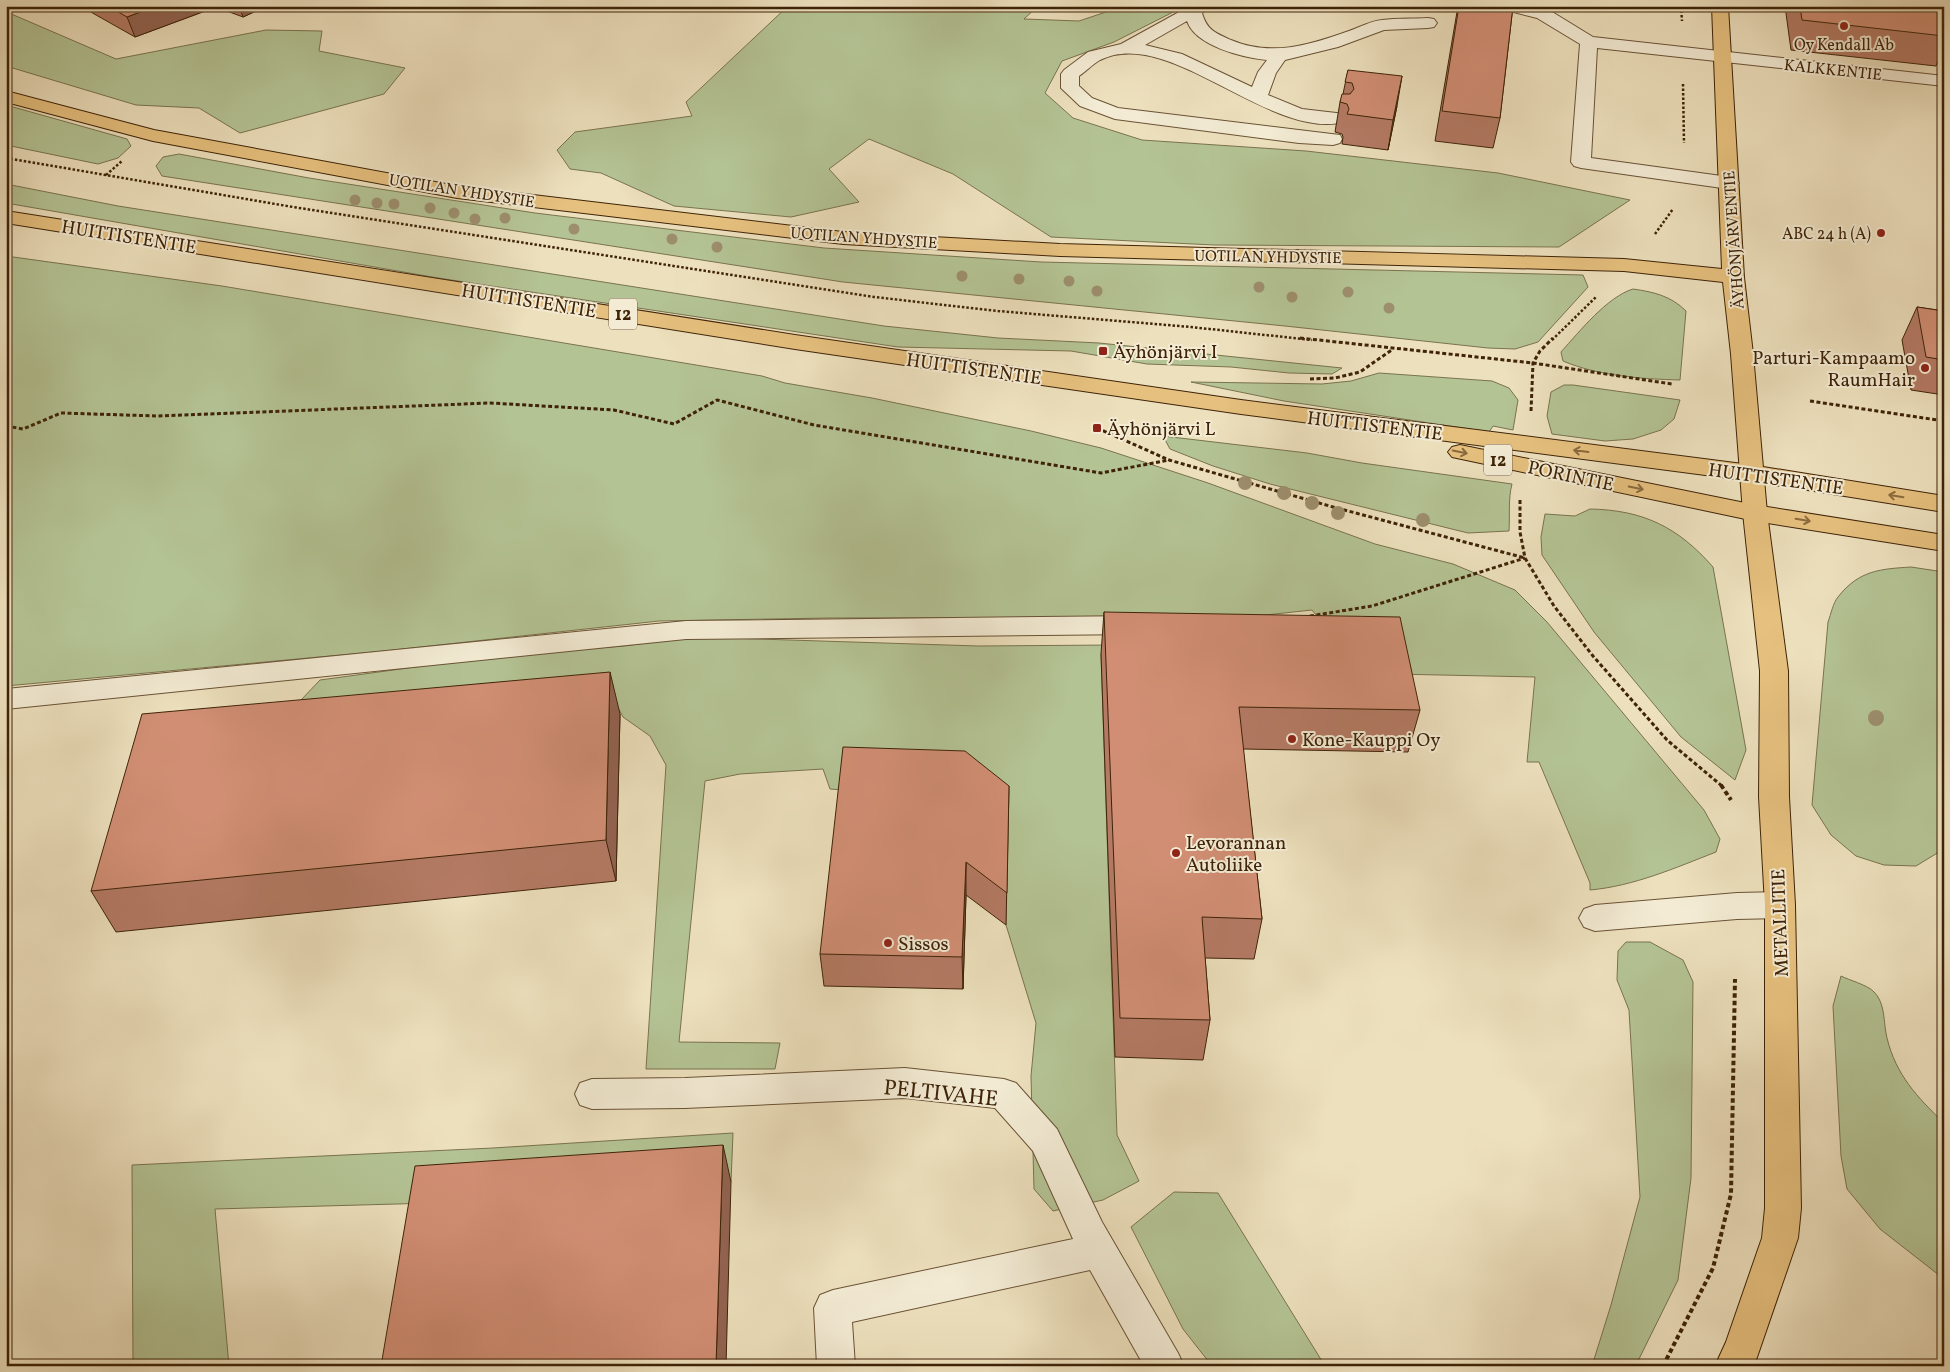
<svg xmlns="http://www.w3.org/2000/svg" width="1950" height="1372" viewBox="0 0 1950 1372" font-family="Vollkorn,serif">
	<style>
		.green { fill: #b4c394; stroke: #79734e }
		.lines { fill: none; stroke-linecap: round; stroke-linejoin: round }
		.minor-casing { stroke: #6a5235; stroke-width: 2 }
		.major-casing { stroke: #3e2308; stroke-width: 2 }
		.highway-casing { stroke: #3e2308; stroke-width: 2 }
		.path-far2 { stroke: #3e2308; stroke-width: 2.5; stroke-dasharray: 2.5 2; stroke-linecap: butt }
		.path-far1 { stroke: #3e2308; stroke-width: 3; stroke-dasharray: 4 2.5; stroke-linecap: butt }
		.path { stroke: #3e2308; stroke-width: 4; stroke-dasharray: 4.5 3; stroke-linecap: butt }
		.minor { fill: #f3ebd4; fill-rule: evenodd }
		.major { fill: #e6c07e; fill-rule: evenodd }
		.highway { fill: #e6c07e; fill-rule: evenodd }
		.tree { fill: #9d8e6d }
		.wall { fill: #b47a64; stroke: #3e2308 }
		.shaded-wall { fill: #926351; stroke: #3e2308 }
		.building { fill: #d18e74; stroke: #3e2308 }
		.oneway { stroke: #8a6a3d }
		.poi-dot { fill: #8f2418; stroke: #f3ebd4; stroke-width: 2 }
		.labels { text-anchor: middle; stroke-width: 4; stroke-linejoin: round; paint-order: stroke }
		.far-poi-label { font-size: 16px; fill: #3e2308; stroke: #f3ebd4 }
		.far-street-label { font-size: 16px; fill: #3e2308; stroke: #f3ebd4 }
		.shield { fill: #f3ebd4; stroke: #745f45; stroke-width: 1 }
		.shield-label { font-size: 18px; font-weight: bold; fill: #3e2308 }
		.street-label { font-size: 19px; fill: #3e2308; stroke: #f3ebd4 }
		.poi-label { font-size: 19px; fill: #3e2308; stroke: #f3ebd4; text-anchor: start }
		.near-street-label { font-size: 22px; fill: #3e2308; stroke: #f3ebd4 }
	</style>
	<rect width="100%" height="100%" fill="#ede0bd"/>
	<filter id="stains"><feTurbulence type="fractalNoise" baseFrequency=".004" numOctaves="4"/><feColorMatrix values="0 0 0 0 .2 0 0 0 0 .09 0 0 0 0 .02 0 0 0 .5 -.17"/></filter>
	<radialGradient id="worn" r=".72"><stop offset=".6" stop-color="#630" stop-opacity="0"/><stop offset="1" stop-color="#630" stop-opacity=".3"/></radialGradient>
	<g class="green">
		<path d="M788 6H1038L1024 19 1079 21 1124 6H1185L1114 42 1062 61 1045 93 1073 118 1142 140 1306 151 1498 173 1630 200 1559 247 1214 245 1051 237 953 174 869 139 829 169 859 202 791 217 674 206 601 173 570 169 557 150 575 132 692 116 686 102Z"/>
		<path d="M9 13 116 59 266 30 322 31 319 51 405 68 384 94 240 133 199 108 136 105 6 66V14Z"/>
		<path d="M6 105 127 139 131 146 118 158 98 164 6 145Z"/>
		<path d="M179 154 309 178 535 213 824 248 1041 262 1583 275 1588 287 1538 342 1515 349 1488 348 1285 326 843 282 162 176 156 166 163 157Z"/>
		<path d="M6 184 118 206 884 326 998 338 1099 343 1342 368 1332 374 1289 373 1231 367 1147 364 1071 351 898 347 438 278 6 203Z"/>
		<path d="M6 256 222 286 762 376 785 383 872 398 1031 431 1101 448 1208 483 1375 544 1453 564 1515 590 1547 622 1704 810 1720 839 1716 852C1675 868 1634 886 1590 890V883L1539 762H1527L1535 677 1393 674 1101 654 1117 1135 1139 1181 1103 1200 1053 1211 1034 1189 1031 1076 1036 1023 1006 925 1007 801 830 789 823 769 740 774 705 781 679 1042 780 1043 775 1069H646L666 765 650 736 623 717 615 702 301 700 320 680 481 658 623 646 695 637 978 646 1247 644 1329 631 1312 610 1247 617 828 618 659 621 384 651 6 686Z"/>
		<path d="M1633 289C1654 292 1671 296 1686 311L1680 380C1642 379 1598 376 1563 361L1561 352C1580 331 1607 297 1633 289Z"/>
		<path d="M1379 373 1492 381 1509 388 1518 400 1513 430 1493 426 1489 432 1284 401 1191 382 1322 384 1351 381Z"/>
		<path d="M1564 385H1573L1680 400 1674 419 1661 430 1633 439 1605 441 1552 434 1547 416 1551 392Z"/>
		<path d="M1163 436 1307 453 1362 463 1512 484C1508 499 1510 515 1509 531L1468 533 1270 484 1213 466 1170 449Z"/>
		<path d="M1590 509C1643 510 1678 527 1713 567L1746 750 1735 780 1681 737 1594 632 1542 555 1541 537 1545 514 1575 516Z"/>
		<path d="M1911 567 1944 572V849L1916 866 1884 865 1856 856 1831 835 1812 805 1828 622C1831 614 1833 603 1838 597 1859 570 1881 569 1911 567Z"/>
		<path d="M1626 942H1650L1683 960 1693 982 1691 1178 1678 1280 1636 1365 1592 1366 1611 1305 1640 1197 1629 1010 1617 980 1618 951Z"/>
		<path d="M1841 976C1849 980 1867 985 1873 991 1886 1003 1883 1022 1887 1038 1896 1075 1917 1097 1944 1123V1279L1880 1229 1847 1189 1841 1156 1833 1006Z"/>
		<path d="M733 1133 731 1182 433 1203 215 1209 229 1366H133L132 1165 493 1148Z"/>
		<path d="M1174 1192 1218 1193 1325 1366H1212L1183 1329 1131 1227Z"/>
	</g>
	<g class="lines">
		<defs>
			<g id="minor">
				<path d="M1190 6H1211L1202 13C1207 30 1215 33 1231 40 1271 57 1310 45 1349 31 1360 27 1371 21 1382 20 1397 18 1413 19 1428 18L1434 19 1437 23 1434 27 1428 28 1384 30 1338 47 1285 60 1276 73 1268 95 1302 109 1345 114 1347 118 1345 122C1269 141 1169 25 1100 60 1093 64 1086 71 1079 76V86L1092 98 1118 108 1340 135 1342 139 1340 143 1333 145 1299 143 1115 119 1080 106 1061 88V74L1064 70 1088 52 1121 44ZM1187 21C1195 46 1244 58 1267 60L1258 72 1252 87 1182 54 1145 45Z"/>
				<path d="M1504 6H1533L1549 10 1593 37 1944 76V86L1597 48 1591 158 1729 177 1736 179 1739 183 1736 187 1729 189 1581 168 1574 166 1571 162 1580 44 1537 18 1506 10Z"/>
				<path d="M1141 616 1150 618 1154 625 1150 632 1141 634 686 639 6 709V689L686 621Z"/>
				<path d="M1780 892 1791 896 1795 905 1791 914 1780 918 1737 919 1595 931 1584 927 1579 918 1584 909 1595 905 1737 893Z"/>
				<path d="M905 1068 1004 1079 1016 1083 1057 1129 1102 1222 1178 1353 1184 1366H1144L1090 1270 852 1322 855 1366H817L814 1308 820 1295 833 1290 1073 1239 1033 1151 995 1108 905 1098 685 1108 592 1109 580 1105 575 1094 580 1083 592 1079 685 1078Z"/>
			</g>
			<path id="major" d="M1712 6H1728L1744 277 1753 354 1767 513 1788 671 1789 797 1795 905 1801 1208 1798 1238 1754 1366H1715L1726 1342 1762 1238 1765 1208V905L1759 797 1760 671 1743 513 1731 354 1723 282 1624 271 1060 256 843 244 457 198 153 141 6 102V91L154 130 457 186 843 232 1060 244 1624 259 1722 269Z"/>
			<g id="highway">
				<path d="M6 211 795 335 1241 400 1751 465 1944 496V512L1751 481 1241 414 795 349 6 223Z"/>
				<path d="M1460 445 1755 505 1944 535V551L1755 521 1452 457 1448 452 1452 447Z"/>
			</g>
		</defs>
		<use href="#minor" class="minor-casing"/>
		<use href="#major" class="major-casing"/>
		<use href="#highway" class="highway-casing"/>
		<g class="path-far2">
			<path d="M1681 6 1682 21"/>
			<path d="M1683 84 1684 143"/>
			<path d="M6 158 293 207 874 297 998 311 1191 327 1312 340"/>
			<path d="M106 175 122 161"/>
			<path d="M1655 234 1673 209"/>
			<path d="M1552 340 1596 297"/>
		</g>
		<g class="path-far1">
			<path d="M1300 338 1533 363 1672 384"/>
			<path d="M1310 379 1335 378 1360 372 1393 349"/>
			<path d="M1810 401 1944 421"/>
			<path d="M1531 411 1533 363 1540 351 1553 338"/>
			<path d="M6 426 23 429 61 413 158 416 490 403 614 410 674 424 717 400 814 425 1101 473 1169 460"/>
			<path d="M1097 428 1169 460 1333 507 1525 558"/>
			<path d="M1520 500V532L1525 558 1554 606 1593 656 1667 740 1722 786"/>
			<path d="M1310 616 1372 606 1525 558"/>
		</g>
		<g class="path">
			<path d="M1721 785 1731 800"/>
			<path d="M1663 1366 1713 1268 1731 1194 1735 979"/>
		</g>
		<use href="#minor" class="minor"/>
		<use href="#major" class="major"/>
		<use href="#highway" class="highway"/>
	</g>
	<g class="tree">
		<circle cx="355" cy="200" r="5.5"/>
		<circle cx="377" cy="203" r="5.5"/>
		<circle cx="394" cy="204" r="5.5"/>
		<circle cx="430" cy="208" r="5.5"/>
		<circle cx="454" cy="213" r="5.5"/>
		<circle cx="505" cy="218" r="5.5"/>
		<circle cx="475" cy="219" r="5.5"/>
		<circle cx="574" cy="229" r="5.5"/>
		<circle cx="672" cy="239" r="5.5"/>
		<circle cx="717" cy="247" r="5.5"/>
		<circle cx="962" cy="276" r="5.5"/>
		<circle cx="1019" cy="279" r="5.5"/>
		<circle cx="1069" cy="281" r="5.5"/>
		<circle cx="1259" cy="287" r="5.5"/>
		<circle cx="1097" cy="291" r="5.5"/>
		<circle cx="1348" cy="292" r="5.5"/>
		<circle cx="1292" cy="297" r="5.5"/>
		<circle cx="1389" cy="308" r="5.5"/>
		<circle cx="1245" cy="483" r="7"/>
		<circle cx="1284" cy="493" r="7"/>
		<circle cx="1312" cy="503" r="7"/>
		<circle cx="1338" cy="513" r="7"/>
		<circle cx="1423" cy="520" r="7"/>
		<circle cx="1876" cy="718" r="8"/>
	</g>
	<g class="wall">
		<path d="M84 6H267L243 17 216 7 135 37 89 11Z"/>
		<path d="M1458 6H1513L1500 118 1493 148 1435 141Z"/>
		<path d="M1785 6H1940L1944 21V47L1936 66 1791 50Z"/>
		<path d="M1348 70 1397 106 1388 150 1342 144 1343 137 1342 134 1335 132 1340 102 1343 94Z"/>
		<path d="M1917 307 1944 311V395L1911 390 1902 340Z"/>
		<path d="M1104 612 1420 710 1408 752 1243 749 1262 919 1254 959 1205 958 1210 1020 1203 1060 1115 1057 1101 654Z"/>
		<path d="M620 714 616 881 116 932 91 891Z"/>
		<path d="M1009 786 1006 925 966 895 963 989 824 986 820 954Z"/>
		<path d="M1944 1360V1366H1938Z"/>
	</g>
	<g class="shaded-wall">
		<path d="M156 6H216V7L135 37 127 17Z"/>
		<path d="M239 6H267L243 17Z"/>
		<path d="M1402 76 1397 106 1388 150 1393 120Z"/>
		<path d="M610 672 620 714 616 881 606 840Z"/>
		<path d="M966 862V895L963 989 962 957Z"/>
		<path d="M723 1145 731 1182 726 1366H716Z"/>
	</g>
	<g class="building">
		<path d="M108 6H156L127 17Z"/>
		<path d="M1459 6H1513L1500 118 1442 111Z"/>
		<path d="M1800 6H1940L1944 21V36L1802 20Z"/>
		<path d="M1348 70 1402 76 1393 120 1347 114 1349 109 1347 104 1340 102 1342 94H1350L1354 89 1352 83 1345 82Z"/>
		<path d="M1917 307 1944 311V360L1926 357Z"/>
		<path d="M1104 612 1400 617 1420 710 1239 707 1262 919 1202 917 1210 1020 1120 1018Z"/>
		<path d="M610 672 606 840 91 891 142 714Z"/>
		<path d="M843 747 965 751 1009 786 1007 893 966 862 962 957 820 954Z"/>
		<path d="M723 1145 716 1366H381L415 1166Z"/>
	</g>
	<defs><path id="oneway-shaft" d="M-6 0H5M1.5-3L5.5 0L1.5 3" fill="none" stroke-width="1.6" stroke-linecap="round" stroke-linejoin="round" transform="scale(1.25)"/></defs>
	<g class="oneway">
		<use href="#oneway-shaft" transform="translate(1581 451) rotate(-173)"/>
		<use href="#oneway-shaft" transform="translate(1460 452) rotate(12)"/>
		<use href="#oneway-shaft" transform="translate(1636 488) rotate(12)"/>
		<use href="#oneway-shaft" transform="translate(1896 496) rotate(-171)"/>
		<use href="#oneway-shaft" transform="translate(1803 520) rotate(9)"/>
	</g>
	<g class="poi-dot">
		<circle cx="1844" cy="26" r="5"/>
		<circle cx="1881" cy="233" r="5"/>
		<rect x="1098" y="346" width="10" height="10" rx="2.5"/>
		<circle cx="1925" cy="368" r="5"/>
		<rect x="1092" y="423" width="10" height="10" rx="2.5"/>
		<circle cx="1292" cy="739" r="5"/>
		<circle cx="1176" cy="853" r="5"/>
		<circle cx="888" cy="943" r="5"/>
	</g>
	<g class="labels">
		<g class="far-poi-label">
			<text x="1844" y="50">Oy Kendall Ab</text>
			<text x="1871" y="239" text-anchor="end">ABC 24 h (A)</text>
		</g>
		<g class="far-street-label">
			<text transform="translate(1833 69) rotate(6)" y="6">KALKKENTIE</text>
			<text transform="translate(462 190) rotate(9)" y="6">UOTILAN YHDYSTIE</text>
			<text transform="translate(864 237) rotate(4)" y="6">UOTILAN YHDYSTIE</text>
			<text transform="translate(1733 240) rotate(-94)" y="6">ÄYHÖNJÄRVENTIE</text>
			<text transform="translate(1268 256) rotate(1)" y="6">UOTILAN YHDYSTIE</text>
		</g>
		<g class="shield">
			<rect x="609" y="298.5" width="28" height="31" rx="4"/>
			<rect x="1484" y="444.5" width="28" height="31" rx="4"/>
		</g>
		<g class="shield-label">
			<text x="623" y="320">12</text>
			<text x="1498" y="466">12</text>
		</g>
		<g class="street-label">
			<text transform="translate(129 236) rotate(9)" y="7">HUITTISTENTIE</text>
			<text transform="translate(529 300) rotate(9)" y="7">HUITTISTENTIE</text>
			<text transform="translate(974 368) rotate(8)" y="7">HUITTISTENTIE</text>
			<text transform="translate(1375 425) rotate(7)" y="7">HUITTISTENTIE</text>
			<text transform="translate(1571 475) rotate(12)" y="7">PORINTIE</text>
			<text transform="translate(1776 478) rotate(8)" y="7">HUITTISTENTIE</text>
			<text transform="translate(1779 923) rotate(-92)" y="7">METALLITIE</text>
		</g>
		<g class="poi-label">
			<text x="1113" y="358">Äyhönjärvi I</text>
			<text x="1915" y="364" text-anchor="end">Parturi-Kampaamo<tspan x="1915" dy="22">RaumHair</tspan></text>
			<text x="1107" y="435">Äyhönjärvi L</text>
			<text x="1302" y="746">Kone-Kauppi Oy</text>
			<text x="1186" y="849">Levorannan<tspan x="1186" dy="22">Autoliike</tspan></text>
			<text x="898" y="950">Sissos</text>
		</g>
		<g class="near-street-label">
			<text transform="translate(941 1092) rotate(6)" y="8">PELTIVAHE</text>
		</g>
	</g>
	<rect width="1950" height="1372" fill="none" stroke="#ede0bd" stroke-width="25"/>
	<rect x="8" y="8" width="1935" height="1357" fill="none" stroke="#3e2308" stroke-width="2.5"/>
	<rect x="12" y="12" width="1925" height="1347" fill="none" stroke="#3e2308"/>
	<rect width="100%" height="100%" filter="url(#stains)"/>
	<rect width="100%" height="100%" fill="url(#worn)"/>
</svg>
